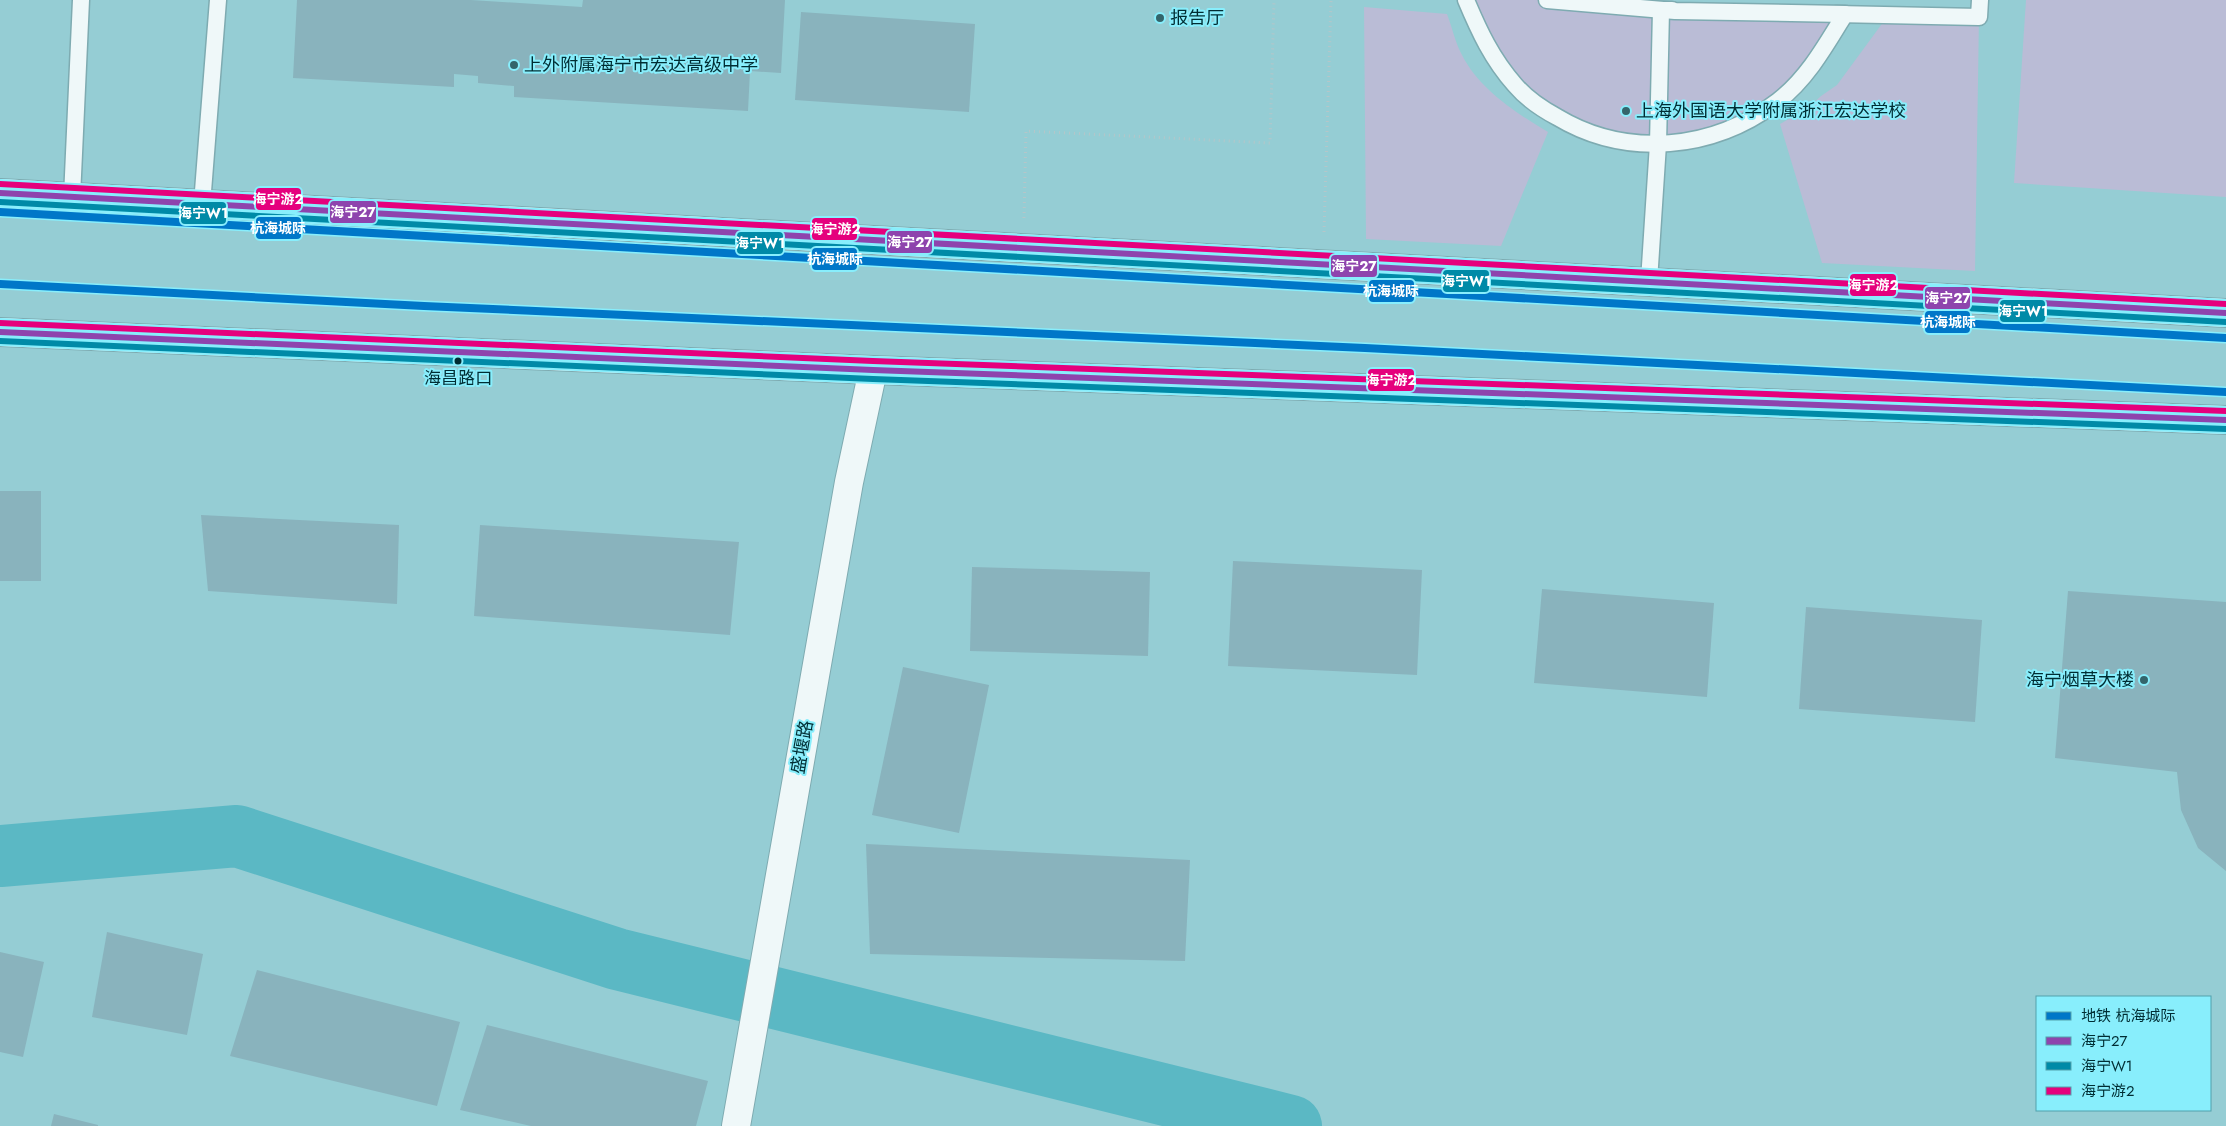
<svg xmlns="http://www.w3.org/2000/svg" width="2226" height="1126" viewBox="0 0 2226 1126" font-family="Jost,'Noto Sans SC',sans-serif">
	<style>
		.green { fill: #babcd6 }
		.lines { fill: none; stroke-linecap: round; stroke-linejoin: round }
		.river { stroke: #5bb8c4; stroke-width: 62 }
		.building { fill: #89b3bd }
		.lane-casing { stroke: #7eabb1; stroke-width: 19 }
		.street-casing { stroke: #7eabb1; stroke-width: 30 }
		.primary-casing { stroke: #7eabb1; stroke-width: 30 }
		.path { stroke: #b5c6c9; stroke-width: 3; stroke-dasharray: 1 4; stroke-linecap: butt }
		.lane { stroke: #eff8f9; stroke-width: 16 }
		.street { stroke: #eff8f9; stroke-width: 28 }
		.primary { stroke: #eff8f9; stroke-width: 28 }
		.bus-1-casing { stroke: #88eefc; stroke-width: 10 }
		.bus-2-casing { stroke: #88eefc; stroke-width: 10 }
		.bus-3-casing { stroke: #88eefc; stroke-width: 10 }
		.bus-1 { stroke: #8e44ad; stroke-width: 6 }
		.bus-2 { stroke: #008aa7; stroke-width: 6 }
		.bus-3 { stroke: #e5007d; stroke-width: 6 }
		.metro-1-casing { stroke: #88eefc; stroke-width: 11 }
		.metro-1 { stroke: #0077c8; stroke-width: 8 }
		.poi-dot { fill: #34656b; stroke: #88eefc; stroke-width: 2 }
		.bus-dot { fill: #002d33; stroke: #88eefc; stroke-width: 2 }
		.labels { text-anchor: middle; stroke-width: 4; stroke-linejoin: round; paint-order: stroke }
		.bus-label { font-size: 17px; fill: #002d33; stroke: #88eefc }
		.poi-label { font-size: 18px; fill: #002d33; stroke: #88eefc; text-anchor: start }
		.street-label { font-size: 18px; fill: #002d33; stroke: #88eefc }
		.line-badge { stroke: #88eefc; stroke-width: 2 }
		.badge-label { font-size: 14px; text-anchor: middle; font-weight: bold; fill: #fff }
	</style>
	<rect width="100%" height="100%" fill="#95cdd4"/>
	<g class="green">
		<path d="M1466 0H1547L1845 14 1779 100 1693 141 1598 136 1516 87Z"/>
		<path d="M2026 0H2226V197L2014 183Z"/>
		<path d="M1364 7 1447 14C1452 27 1455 42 1462 55 1479 89 1516 113 1548 132L1501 246 1366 239Z"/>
		<path d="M1979 17 1975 271 1822 263 1780 124 1808 108 1821 96 1837 85 1884 21Z"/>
	</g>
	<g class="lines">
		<path class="river" d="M0 856 237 836 617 959 1291 1126"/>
	</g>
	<g class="building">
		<path d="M297 0H471L582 7 583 0H785L781 73 750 71 748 111 514 97V86L478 83V76L454 74V87L293 78Z"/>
		<path d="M801 12 975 24 969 112 795 100Z"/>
		<rect x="0" y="491" width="41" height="90"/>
		<path d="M201 515 399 525 397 604 208 591Z"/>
		<path d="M480 525 739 542 730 635 474 616Z"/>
		<path d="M1233 561 1422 570 1417 675 1228 666Z"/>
		<path d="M972 567 1150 572 1148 656 970 651Z"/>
		<path d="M1542 589 1714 603 1707 697 1534 683Z"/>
		<path d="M2068 591 2226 602V871L2198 848 2181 810 2177 772 2055 758Z"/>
		<path d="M1806 607 1982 620 1975 722 1799 709Z"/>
		<path d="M903 667 989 685 959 833 872 815Z"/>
		<path d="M866 844 1190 860 1185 961 870 954Z"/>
		<path d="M107 932 203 954 187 1035 92 1017Z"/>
		<path d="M0 952 44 962 23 1057 0 1052Z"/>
		<path d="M257 970 460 1022 437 1106 230 1056Z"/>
		<path d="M487 1025 708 1081 696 1126H531L460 1110Z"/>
		<path d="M54 1114 98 1125V1126H51Z"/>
	</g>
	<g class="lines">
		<defs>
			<g id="lane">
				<path d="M1466 0C1479 31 1492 59 1515 85 1526 98 1542 109 1557 117 1627 159 1714 150 1778 101 1807 79 1826 45 1845 14L1675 11 1547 0"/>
				<path d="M1836 14 1979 17 1980 0"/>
				<path d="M72 197 81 0"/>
				<path d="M202 204 218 0"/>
				<path d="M1649 281 1658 144 1661 10H1672"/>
			</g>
			<path id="street" d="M736 1126 849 482 873 370"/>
			<g id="primary">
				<path d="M0 193 2226 313"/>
				<path d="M0 332 873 370 2226 420"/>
			</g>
		</defs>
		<use href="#lane" class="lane-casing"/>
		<use href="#street" class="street-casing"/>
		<use href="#primary" class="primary-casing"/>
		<g class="path">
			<path d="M1024 218 1026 131 1270 143 1274 0"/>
			<path d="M1324 232 1331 0"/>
		</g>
		<use href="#lane" class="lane"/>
		<use href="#street" class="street"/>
		<use href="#primary" class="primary"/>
		<defs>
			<g id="bus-1">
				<path d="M0 193 2226 313"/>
				<path d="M0 332 873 370 2226 420"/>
			</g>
			<g id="bus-2">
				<path d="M0 202 2226 322"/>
				<path d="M0 341 873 379 2226 429"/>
			</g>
			<g id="bus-3">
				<path d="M0 184 2226 304"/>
				<path d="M0 323 873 361 2226 411"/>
			</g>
		</defs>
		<use href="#bus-1" class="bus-1-casing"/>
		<use href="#bus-2" class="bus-2-casing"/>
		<use href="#bus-3" class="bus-3-casing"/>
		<use href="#bus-1" class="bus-1"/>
		<use href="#bus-2" class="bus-2"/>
		<use href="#bus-3" class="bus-3"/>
		<defs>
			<g id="metro-1">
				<path d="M0 212 2226 338"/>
				<path d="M0 284 424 306 1365 348 2226 392"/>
			</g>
		</defs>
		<use href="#metro-1" class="metro-1-casing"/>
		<use href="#metro-1" class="metro-1"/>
	</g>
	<g class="poi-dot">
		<circle cx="1160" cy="18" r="5"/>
		<circle cx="514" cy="65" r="5"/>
		<circle cx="1626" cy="111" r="5"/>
		<circle cx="2144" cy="680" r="5"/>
	</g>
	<circle class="bus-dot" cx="458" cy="361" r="4.5"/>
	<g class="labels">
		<g class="bus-label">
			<text x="458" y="384">海昌路口</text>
		</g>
		<g class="poi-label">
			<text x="1170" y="24">报告厅</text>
			<text x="524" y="71">上外附属海宁市宏达高级中学</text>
			<text x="1636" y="117">上海外国语大学附属浙江宏达学校</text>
			<text x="2134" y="686" text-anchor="end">海宁烟草大楼</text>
		</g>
		<g class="street-label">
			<text transform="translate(802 747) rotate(-80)" y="6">盛堰路</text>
		</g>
	</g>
	<g class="line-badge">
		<rect x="255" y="187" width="47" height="24" rx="5" fill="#e5007d"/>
		<rect x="329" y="200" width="48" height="24" rx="5" fill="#8e44ad"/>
		<rect x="180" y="201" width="47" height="24" rx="5" fill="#008aa7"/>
		<rect x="255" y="216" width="47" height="24" rx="5" fill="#0077c8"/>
		<rect x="811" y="217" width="47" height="24" rx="5" fill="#e5007d"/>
		<rect x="886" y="230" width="47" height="24" rx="5" fill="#8e44ad"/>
		<rect x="736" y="231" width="48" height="24" rx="5" fill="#008aa7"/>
		<rect x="811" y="247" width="47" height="24" rx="5" fill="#0077c8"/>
		<rect x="1330" y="254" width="48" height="24" rx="5" fill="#8e44ad"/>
		<rect x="1442" y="269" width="48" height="24" rx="5" fill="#008aa7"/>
		<rect x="1849" y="273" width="48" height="24" rx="5" fill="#e5007d"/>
		<rect x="1368" y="279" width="47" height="24" rx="5" fill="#0077c8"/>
		<rect x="1924" y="286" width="47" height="24" rx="5" fill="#8e44ad"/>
		<rect x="1999" y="299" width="47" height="24" rx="5" fill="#008aa7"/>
		<rect x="1924" y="310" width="47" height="24" rx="5" fill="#0077c8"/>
		<rect x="1367" y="368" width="48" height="24" rx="5" fill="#e5007d"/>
	</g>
	<g class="badge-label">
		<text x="278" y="204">海宁游2</text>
		<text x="353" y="217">海宁27</text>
		<text x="203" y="218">海宁W1</text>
		<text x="278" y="233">杭海城际</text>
		<text x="835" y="234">海宁游2</text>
		<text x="910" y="247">海宁27</text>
		<text x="760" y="248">海宁W1</text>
		<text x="835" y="264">杭海城际</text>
		<text x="1354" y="271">海宁27</text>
		<text x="1466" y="286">海宁W1</text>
		<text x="1873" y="290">海宁游2</text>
		<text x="1391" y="296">杭海城际</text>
		<text x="1948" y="303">海宁27</text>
		<text x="2023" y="316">海宁W1</text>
		<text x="1948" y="327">杭海城际</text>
		<text x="1391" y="385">海宁游2</text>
	</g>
	<rect x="2036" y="996" width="175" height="115" fill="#88eefc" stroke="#52a1ac"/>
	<rect x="2046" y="1012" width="25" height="8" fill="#0077c8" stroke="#52a1ac"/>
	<text x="2081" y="1021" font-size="15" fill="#002d33">地铁 杭海城际</text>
	<rect x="2046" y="1037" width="25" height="8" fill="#8e44ad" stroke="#52a1ac"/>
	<text x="2081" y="1046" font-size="15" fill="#002d33">海宁27</text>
	<rect x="2046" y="1062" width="25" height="8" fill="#008aa7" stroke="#52a1ac"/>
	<text x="2081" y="1071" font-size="15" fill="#002d33">海宁W1</text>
	<rect x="2046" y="1087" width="25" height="8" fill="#e5007d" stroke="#52a1ac"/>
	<text x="2081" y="1096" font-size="15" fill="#002d33">海宁游2</text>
</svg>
